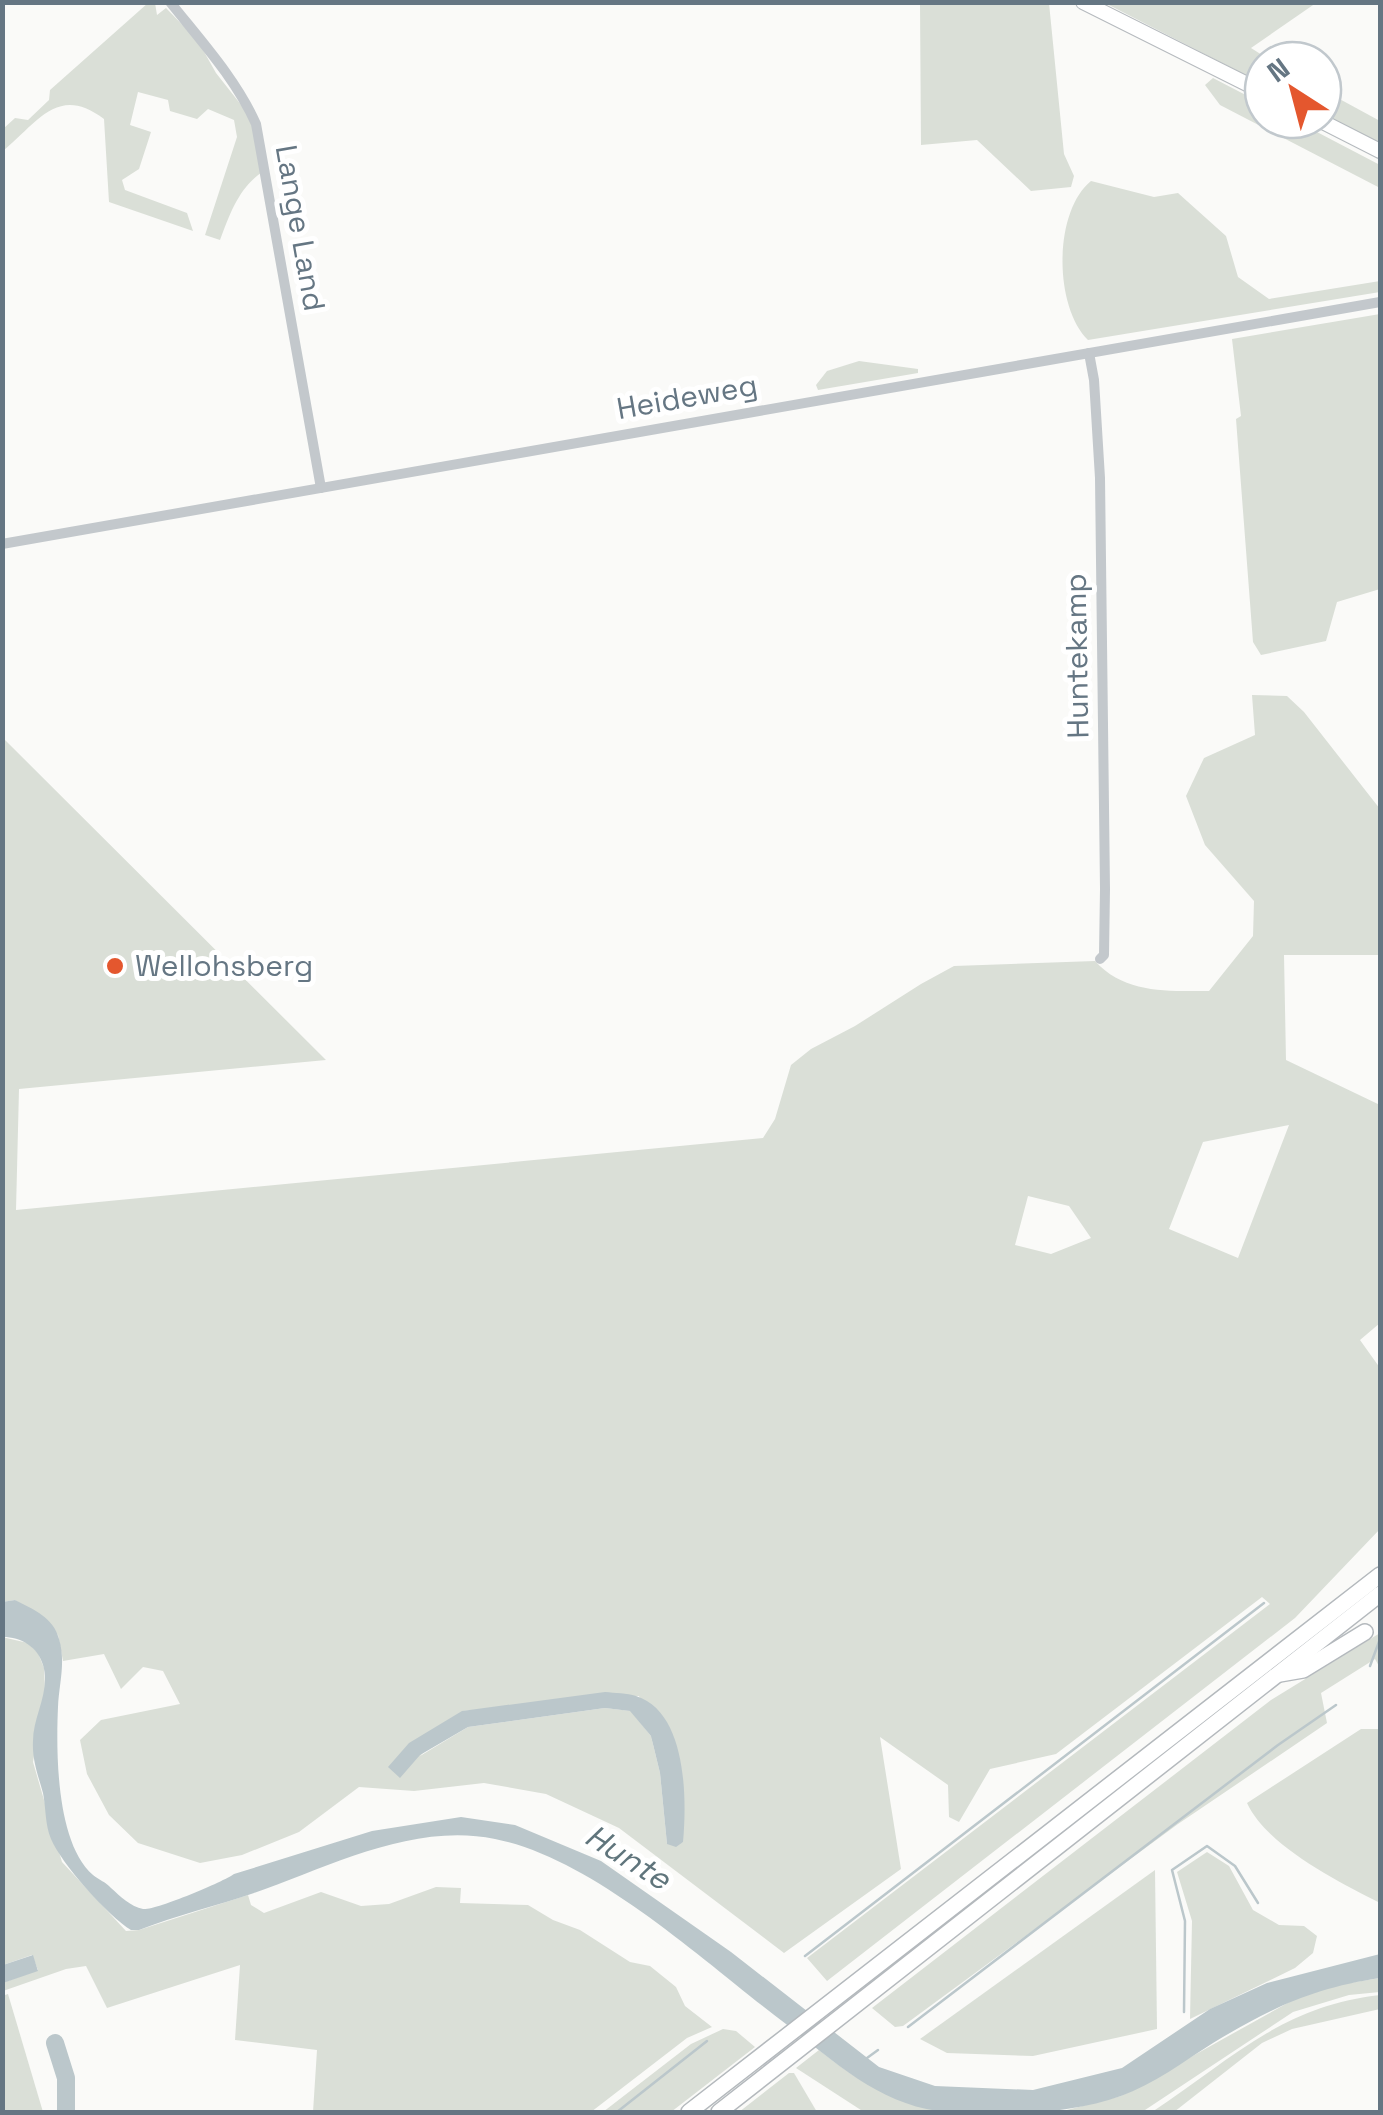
<svg xmlns="http://www.w3.org/2000/svg" width="1383" height="2115" viewBox="0 0 1383 2115" font-family="'Space Grotesk',sans-serif">
	<style>
		.green { fill: #dadfd7; fill-rule: evenodd }
		.water { fill: #bbc7cb }
		.lines { fill: none; stroke-linecap: round; stroke-linejoin: round }
		.stream { stroke: #bbc7cb; stroke-width: 2.5 }
		.river { stroke: #bbc7cb; stroke-width: 18 }
		.major-casing { stroke: #b5babe; stroke-width: 16 }
		.highway-casing { stroke: #b4b9bd; stroke-width: 18 }
		.minor { stroke: #c3c8cc; stroke-width: 10 }
		.major { stroke: #fff; stroke-width: 14 }
		.highway { stroke: #fff; stroke-width: 15 }
		.poi-dot { fill: #e4572e; stroke: #fff; stroke-width: 4 }
		.labels { text-anchor: middle; stroke-width: 10; stroke-linejoin: round; paint-order: stroke }
		.street-label { font-size: 30px; fill: #657683; stroke: #fff }
		.poi-label { font-size: 30px; fill: #657683; stroke: #fff; text-anchor: start }
		.water-label { font-size: 32px; font-style: italic; fill: #60757c; stroke: #fff }
	</style>
	<rect width="100%" height="100%" fill="#fafaf8"/>
	<g class="green">
		<path d="M148 3H155L157 15 166 8 198 41 216 73 253 120 262 172C238 189 230 214 220 240L205 235 237 137 234 120 208 109 197 119 170 111 168 100 138 92 130 125 151 132 139 169 122 180 125 190 187 213 193 231 109 202 104 119C58 84 38 122 3 151V129L15 118 28 120 49 100 50 90Z"/>
		<path d="M920 3H1049L1064 154 1074 176 1071 187 1031 191 977 140 921 145Z"/>
		<path d="M1105 3H1316L1251 48 1270 60H1263V84Z"/>
		<path d="M1213 78 1263 104V120H1294L1380 165V188L1220 105 1205 85Z"/>
		<path d="M1323 90 1380 121V145L1323 115Z"/>
		<path d="M1091 181 1154 197 1178 193 1226 236 1238 277 1269 299 1380 281V292L1088 340C1054 307 1053 212 1091 181Z"/>
		<path d="M1380 314V589L1337 602 1326 641 1261 655 1253 642 1236 419 1241 416 1232 339Z"/>
		<path d="M859 361 918 369V373L818 390 816 385 827 371Z"/>
		<path d="M1252 695 1287 696 1304 712 1380 809V955H1284L1286 1060 1380 1105V1323L1360 1340 1380 1368V1529L1295 1618 827 1981 807 1958 1270 1604 1262 1597 1056 1754 990 1769 959 1822 949 1817 948 1785 880 1737 901 1869 784 1953 619 1828 546 1794 484 1783 414 1791 359 1787 299 1832 242 1855 200 1863 138 1843 109 1815 87 1774 80 1740 101 1720 180 1704 163 1671 143 1667 121 1689 104 1654 63 1661 58 1635 15 1600 3 1602 2 737 326 1060 19 1089 16 1210 763 1138 775 1119 791 1065 811 1049 855 1026 921 984 954 966 1095 961C1125 994 1167 991 1209 991L1253 936 1254 901 1205 845 1186 796 1204 758 1255 735ZM1289 1125 1238 1258 1169 1229 1203 1142ZM1028 1196 1069 1206 1091 1238 1051 1254 1015 1245ZM639 1696 683 1842 667 1844 660 1773 651 1736 631 1711 605 1708 468 1727 420 1756 463 1711Z"/>
		<path d="M1380 1633V1668L1375 1659 1321 1693 1327 1723 1178 1824 903 2026 895 2027 872 2008 1271 1700Z"/>
		<path d="M2 1637 28 1643 38 1653 44 1668 45 1689 33 1762 62 1862 126 1931 139 1930 248 1895 251 1905 264 1913 321 1892 361 1906 389 1904 436 1887 461 1888 460 1903 528 1905 553 1920 580 1930 630 1962 650 1966 676 1987 685 2006 712 2027 687 2038 591 2112H313L317 2050 235 2040 240 1965 107 2008 86 1966 66 1969 3 1991 2 1983 38 1970 32 1955 3 1965Z"/>
		<path d="M1361 1729H1380V1903C1337 1881 1267 1846 1247 1803Z"/>
		<path d="M1207 1852 1229 1866 1253 1910 1279 1925 1304 1926 1317 1936 1313 1953 1295 1968 1190 2019 1192 1921 1177 1872Z"/>
		<path d="M1155 1870 1157 2029 1033 2056 947 2053 920 2039Z"/>
		<path d="M1380 1978V1992L1349 1995 1293 2012 1142 2112H1059L1121 2096 1300 1996 1343 1984Z"/>
		<path d="M8 1994 43 2112H3L2 1996Z"/>
		<path d="M1380 1995V2009L1292 2029 1262 2043 1174 2112H1152C1231 2060 1281 2006 1380 1995Z"/>
		<path d="M723 2029 736 2031 755 2047 671 2112H603L691 2044Z"/>
		<path d="M819 2050C860 2083 895 2103 948 2112H864L796 2068Z"/>
		<path d="M789 2073H794L817 2112H739Z"/>
	</g>
	<g class="water">
		<path d="M15 1600C33 1609 54 1618 59 1639 66 1662 59 1684 58 1707 56 1752 56 1843 93 1875 99 1880 106 1882 111 1888 120 1896 131 1907 143 1909 154 1911 223 1882 234 1874L372 1831 461 1817 515 1825 601 1861 731 1952 879 2067 935 2086 1033 2090 1122 2068 1210 2009 1267 1983 1380 1954V1978C1313 1988 1271 2008 1213 2043 1183 2062 1154 2084 1121 2096 1068 2115 1006 2115 949 2112 883 2108 836 2063 786 2024 705 1963 595 1859 495 1839 413 1822 329 1867 254 1893 216 1906 177 1915 139 1930H131C108 1916 61 1863 51 1839 45 1825 46 1808 43 1793 38 1775 32 1760 33 1741 33 1716 51 1691 43 1665 38 1647 21 1637 3 1637L2 1602Z"/>
		<path d="M605 1692C615 1693 627 1693 636 1696 687 1712 687 1799 683 1842L676 1847 667 1844 660 1773 651 1736 630 1711 605 1708 468 1727 420 1755 400 1778 388 1767 409 1743 462 1711Z"/>
		<path d="M33 1955 38 1971 3 1983V1965Z"/>
	</g>
	<g class="lines">
		<g class="stream">
			<path d="M1370 1666 1380 1639"/>
			<path d="M805 1956 1264 1603"/>
			<path d="M1184 2012 1185 1921 1172 1870 1207 1846 1235 1866 1258 1903"/>
			<path d="M908 2027 1278 1745 1336 1705"/>
			<path d="M867 2058 878 2050"/>
			<path d="M617 2112 707 2041"/>
		</g>
		<path class="river" d="M55 2043 66 2078V2112"/>
		<defs>
			<g id="major">
				<path d="M1083 2 1263 92"/>
				<path d="M1319 120 1380 151"/>
			</g>
			<g id="highway">
				<path d="M1280 1674 1303 1670 1365 1632"/>
				<path d="M689 2112 1380 1575"/>
				<path d="M719 2112 1380 1594"/>
			</g>
		</defs>
		<use href="#major" class="major-casing"/>
		<use href="#highway" class="highway-casing"/>
		<g class="minor">
			<path d="M170 2C201 41 236 79 256 124L321 488"/>
			<path d="M1089 353 1094 380 1100 478 1105 889 1104 955 1100 959"/>
			<path d="M2 544 1380 302"/>
		</g>
		<use href="#major" class="major"/>
		<use href="#highway" class="highway"/>
	</g>
	<circle class="poi-dot" cx="115" cy="966" r="10"/>
	<g class="labels">
		<g class="street-label">
			<text transform="translate(300 228) rotate(80)" y="10">Lange Land</text>
			<text transform="translate(687 397) rotate(-10)" y="10">Heideweg</text>
			<text transform="translate(1077 656) rotate(-91)" y="10">Huntekamp</text>
		</g>
		<g class="poi-label">
			<text x="135" y="976">Wellohsberg</text>
		</g>
		<g class="water-label">
			<text transform="translate(628 1857) rotate(32)" y="11">Hunte</text>
		</g>
	</g>
	<rect width="1383" height="2115" fill="none" stroke="#657683" stroke-width="10"/>
	<g transform="translate(1293 90) rotate(324)"><circle r="48" fill="#ffffff" stroke="#c1c8cd" stroke-width="2.5"/>
	<path d="M0-8L18 38L0 25L-18 38Z" fill="#e4572e"/>
	<text y="-15" font-size="28" font-weight="bold" text-anchor="middle" fill="#657683">N</text>
	</g>
</svg>
